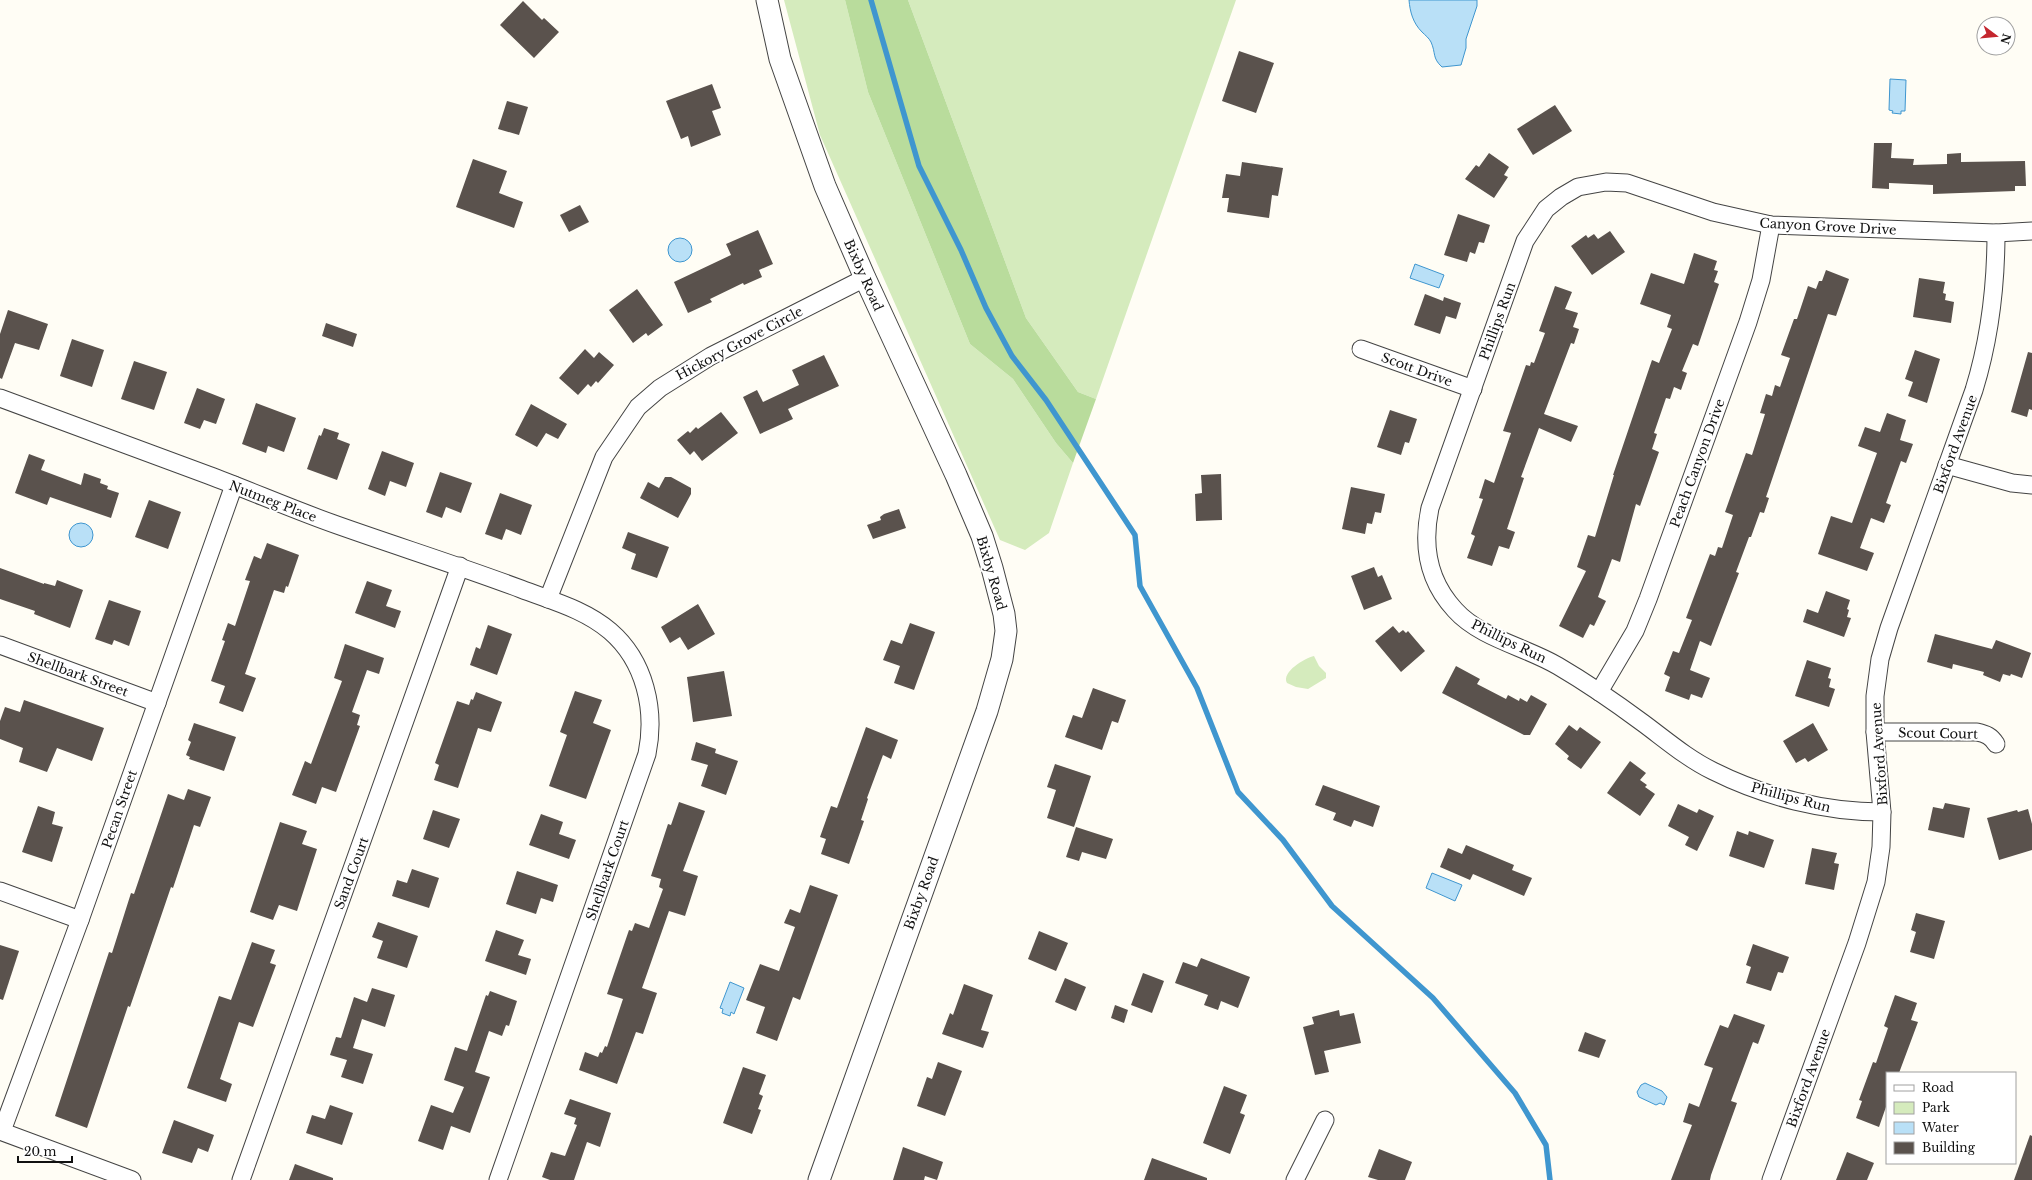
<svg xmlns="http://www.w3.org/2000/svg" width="2032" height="1180" viewBox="0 0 2032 1180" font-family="'Libre Baskerville',serif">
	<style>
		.green { fill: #d5ebbd }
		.forest { fill: #b9dc9c }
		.water { fill: #b9e0f7; stroke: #3f96cf }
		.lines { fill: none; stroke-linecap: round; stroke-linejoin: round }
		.stream { stroke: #3f96cf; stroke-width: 5.5 }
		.building { fill: #5a524d }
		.minor-casing { stroke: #444; stroke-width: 19 }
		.tertiary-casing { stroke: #444; stroke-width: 23 }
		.minor { stroke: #fff; stroke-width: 17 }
		.tertiary { stroke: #fff; stroke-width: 21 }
		.labels { text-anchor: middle; stroke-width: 4; stroke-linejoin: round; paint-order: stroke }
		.street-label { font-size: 13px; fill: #111; stroke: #fff }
	</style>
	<rect width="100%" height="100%" fill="#fffdf5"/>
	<g class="green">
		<path d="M784 0H845L868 92 970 344 1013 379 1056 443 1073 463 1049 533 1025 550 1000 540 820 135Z"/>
		<path d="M908 0H1236L1096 399 1078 392 1026 318Z"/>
		<path d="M1314 656 1319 666 1326 673V678L1308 689 1296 687 1287 683C1281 672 1305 658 1314 656Z"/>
	</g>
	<path class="forest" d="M845 0H908L1026 318 1078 392 1096 399 1073 463 1056 443 1013 379 970 344 868 92Z"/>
	<g class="water">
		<path d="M1409 0H1477V6L1466 39V48L1461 65 1442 67C1432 58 1436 53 1431 42 1429 38 1425 35 1422 32 1413 23 1410 12 1409 0Z"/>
		<path d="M1890 79 1906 80 1905 111H1901V114L1892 113 1893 111 1889 110Z"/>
		<circle cx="680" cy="250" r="12"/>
		<path d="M1415 264 1444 275 1439 288 1410 278Z"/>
		<circle cx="81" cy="535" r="12"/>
		<path d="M1432 873 1462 885 1455 901 1426 888Z"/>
		<path d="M730 982 744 988 734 1014 731 1012 730 1016 722 1013 723 1009 720 1008Z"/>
		<path d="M1645 1083 1662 1091 1667 1097 1664 1105 1660 1103 1656 1105 1639 1097 1637 1092 1641 1085Z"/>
	</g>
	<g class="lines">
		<path class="stream" d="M871 0 919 166 961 250 986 308 1012 356 1046 400 1135 535 1140 586 1197 688 1238 792 1283 840 1332 906 1433 998 1515 1093 1546 1145 1550 1180"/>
	</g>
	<g class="building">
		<path d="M523 1 542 20 544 18 559 32 534 58 500 25Z"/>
		<path d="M1239 51 1274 63 1256 113 1222 101Z"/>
		<path d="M712 84 721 108 712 111 721 135 691 147 688 136 681 139 666 101Z"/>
		<path d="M507 101 528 107 519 135 498 129Z"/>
		<path d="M1555 105 1572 131 1533 155 1517 129Z"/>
		<path d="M1874 143H1892L1891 158 1914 159 1913 165 1947 164V154L1961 153V162L2025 161 2026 186H2015V191L1933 194V185L1889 183V189L1872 188Z"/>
		<path d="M1489 153 1509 167 1504 175 1508 177 1494 198 1465 179 1476 165 1479 167Z"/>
		<path d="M473 159 507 171 499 193 523 202 514 228 456 207Z"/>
		<path d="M1242 162 1283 168 1278 196 1272 195 1269 218 1227 212 1229 198H1222L1226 174 1240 176Z"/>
		<path d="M580 205 589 222 569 232 560 215Z"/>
		<path d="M1458 214 1490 225 1484 243 1479 242 1475 254 1470 252 1467 262 1444 255Z"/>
		<path d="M758 230 773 264 759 270 762 277 744 285 743 283 710 299 712 302 688 313 674 282 731 255 726 244Z"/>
		<path d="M1610 231 1625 252 1592 275 1571 246 1586 235 1588 238 1594 234 1598 239Z"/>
		<path d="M1694 253 1717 261 1714 270 1718 271 1714 282 1719 284 1698 346 1693 344 1682 371 1687 373 1681 390 1674 387 1670 399 1666 398 1654 433 1657 434 1652 449 1659 452 1653 469 1640 506 1636 504 1620 562 1612 559 1598 597 1606 601 1594 626 1590 624 1583 638 1559 626 1586 571 1577 567 1588 535 1595 537 1614 475H1613L1652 360 1659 363 1672 329 1667 327 1671 315 1640 304 1651 273 1684 284Z"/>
		<path d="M1826 270 1849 279 1836 316 1828 314 1766 497 1769 498 1764 513 1760 512 1751 537H1749L1736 572 1739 573 1711 646 1700 641 1690 670 1710 678 1702 698 1691 694 1689 700 1665 691 1670 677 1664 674 1673 651 1679 653 1692 620 1686 618 1710 554 1715 556 1718 547 1722 548 1733 515 1725 512 1746 453 1752 455 1765 414 1760 413 1766 394 1772 396 1775 385 1780 387 1790 358 1781 355 1794 319H1797L1808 286 1816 289 1819 281H1822Z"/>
		<path d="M1919 278 1945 282 1943 293 1946 294 1945 300 1954 302 1951 323 1913 317Z"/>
		<path d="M1555 286 1572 292 1565 309 1578 313 1573 327 1579 329 1574 344 1571 343 1544 414 1578 426 1571 442 1539 428 1521 477 1524 478 1507 529 1515 532 1509 549 1499 546 1492 566 1467 558 1475 536 1471 534 1483 499 1479 498 1485 479 1494 483 1511 433 1503 431 1526 365 1530 366 1531 362 1534 363 1545 333 1539 331Z"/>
		<path d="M637 289 663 325 648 336 646 333 633 343 609 310Z"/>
		<path d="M1425 294 1443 301 1444 297 1461 303 1456 319 1446 316 1440 334 1414 325Z"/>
		<path d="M8 310 48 324 39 350 15 343 2 379 0 378V334Z"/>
		<path d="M326 323 357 334 353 347 322 336Z"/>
		<path d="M72 339 104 350 92 387 60 376Z"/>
		<path d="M585 349 594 358 599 352 614 365 598 383 596 381 591 387 588 384 578 395 559 378Z"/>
		<path d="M1915 350 1940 359 1927 403 1908 396 1913 382 1905 379Z"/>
		<path d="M2028 352 2032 353V410L2029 409 2027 417 2011 412Z"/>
		<path d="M824 355 839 386 788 409 793 419 760 434 743 397 757 390 763 402 799 385 792 370Z"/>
		<path d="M134 361 167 372 154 410 121 399Z"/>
		<path d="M197 388 225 399 216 424 204 420 200 429 184 423Z"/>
		<path d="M256 403 296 418 284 452 268 446 266 453 242 444Z"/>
		<path d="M531 404 567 424 558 439 546 433 537 447 515 435Z"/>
		<path d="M1390 410 1417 419 1409 443 1405 442 1401 455 1377 447Z"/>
		<path d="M721 412 738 433 702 461 694 451 690 455 677 440 688 431 690 433 696 427 698 429Z"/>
		<path d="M1887 413 1906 420 1900 440 1913 444 1906 463 1901 461 1886 503 1891 505 1884 523 1871 518 1860 548 1874 553 1867 571 1818 554 1831 516 1852 523 1877 453 1858 446 1865 427 1880 432Z"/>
		<path d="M324 428 339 433 337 439 350 444 337 480 307 469 319 435 321 436Z"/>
		<path d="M382 451 414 463 406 487 390 481 385 496 368 489Z"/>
		<path d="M29 454 45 460 41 470 81 485 84 473 101 479 100 483 108 486 107 489 119 493 111 518 50 497 47 505 15 493Z"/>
		<path d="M440 472 472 483 461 513 446 507 442 518 426 512Z"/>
		<path d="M1221 474 1222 520 1196 521 1195 494 1202 493 1201 475Z"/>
		<path d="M665 477H671L691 488V494L678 518 640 498 648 482 659 488Z"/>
		<path d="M1351 487 1385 494 1381 513 1375 512 1372 524 1367 523 1365 534 1342 529Z"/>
		<path d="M500 493 532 505 521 535 506 529 502 540 485 534Z"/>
		<path d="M149 500 181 512 168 549 135 537Z"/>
		<path d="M899 509 906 528 873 539 867 525 881 520 880 517 884 514Z"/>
		<path d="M628 532 669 547 657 578 631 569 636 554 622 548Z"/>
		<path d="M267 543 299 555 288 587 286 586 284 593 274 590 245 674 256 678 243 712 219 703 225 686 211 681 225 641 222 640 228 623 235 626 250 581 245 580 254 556 261 559Z"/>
		<path d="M1374 567 1378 577 1382 575 1392 599 1364 610 1351 576Z"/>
		<path d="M0 568 44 584V583L55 586 57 580 83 590 70 628 34 614 35 611 0 599Z"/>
		<path d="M367 581 392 590 386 606 401 611 395 628 355 613Z"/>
		<path d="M1826 591 1850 600 1847 609 1849 610 1847 617 1851 618 1844 637 1803 622 1807 609 1818 613Z"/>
		<path d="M109 600 141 611 129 646 114 640 112 645 95 639Z"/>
		<path d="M698 604 715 634 688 650 680 637 670 643 661 627Z"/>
		<path d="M910 623 935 632 914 690 894 683 900 666 883 660 891 640 902 644Z"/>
		<path d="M488 625 512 634 497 675 470 665 476 647 480 649Z"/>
		<path d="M1393 626 1399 633 1403 630 1406 633 1408 631 1425 651 1401 672 1375 641Z"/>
		<path d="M1935 634 1992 649 1996 640 2031 653 2022 678 2011 674 2010 676 2003 674 2000 682 1983 675 1984 672 1953 664 1952 669 1927 662Z"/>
		<path d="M345 644 384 658 379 674 367 670 352 712 360 715 357 725 360 726 336 792 322 787 316 804 292 795 305 761 311 764 342 681 334 678Z"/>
		<path d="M1807 660 1831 668 1828 678 1831 679 1829 687 1835 689 1829 707 1795 696Z"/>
		<path d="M1456 666 1480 679 1477 684 1506 699 1508 695 1519 701 1520 698 1527 702 1531 695 1547 704 1530 735H1524L1442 693Z"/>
		<path d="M724 671 732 716 693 722 687 677Z"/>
		<path d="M1093 688 1126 700 1118 723 1112 721 1102 750 1065 737 1073 715 1082 718Z"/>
		<path d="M575 691 602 700 593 723 611 730 586 799 549 786 567 735 560 732Z"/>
		<path d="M476 692 502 702 491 732 478 728 458 788 434 780 439 765 435 763 457 701 469 705 471 699 473 700Z"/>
		<path d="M24 700 104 728 92 761 57 748 47 772 19 762 23 748 0 739V721L5 707 20 712Z"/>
		<path d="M194 723 236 737 224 771 189 759 190 757 186 755 191 742 188 740Z"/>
		<path d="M1813 723 1828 750 1808 762 1805 758 1796 763 1783 741Z"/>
		<path d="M1569 725 1577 731 1580 727 1601 742 1581 769 1567 759 1569 756 1555 744Z"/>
		<path d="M866 727 898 740 891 759 883 755 867 798 868 799 861 820 864 821 849 864 821 854 826 839 820 837 831 806 837 808Z"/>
		<path d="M696 742 716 749 715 753 738 761 726 795 701 786 708 765 691 760Z"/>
		<path d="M1630 761 1646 773 1640 780 1647 785 1645 787 1655 794 1640 816 1607 793Z"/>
		<path d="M1055 764 1091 776 1074 827 1047 818 1056 790 1047 787Z"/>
		<path d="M1323 785 1380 806 1373 827 1354 820 1351 827 1333 820 1336 813 1315 805Z"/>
		<path d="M188 789 211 797 200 827 194 825 173 888 171 887 130 1007 128 1006 87 1128 55 1116 109 952 112 953 131 893 134 894 168 794 184 800Z"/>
		<path d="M679 802 705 811 683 871 698 876 685 916 669 911 642 988 657 993 643 1034 636 1032 617 1084 579 1070 585 1052 598 1057 600 1052 602 1053 605 1046 607 1047 623 999 607 994 629 930 632 931 635 923 649 928 663 889 659 887 661 879 651 876 668 824 671 825Z"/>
		<path d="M1945 803 1970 808 1964 838 1928 830 1933 807 1943 809Z"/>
		<path d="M1678 804 1697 813 1699 809 1714 816 1697 851 1685 845 1689 837 1668 826Z"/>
		<path d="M38 806 55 812 52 824 63 827 52 862 22 852Z"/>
		<path d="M2028 809 2032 824V850L1999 860 1987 818 2017 810 2018 812Z"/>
		<path d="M433 810 460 819 449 848 423 839Z"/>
		<path d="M541 814 563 822 559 834 576 840 569 859 529 845Z"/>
		<path d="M280 822 307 831 302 844 317 849 297 911 279 905 273 920 250 912Z"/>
		<path d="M1076 827 1113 839 1106 859 1082 852 1079 861 1066 857Z"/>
		<path d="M1737 831 1748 835 1749 831 1774 840 1764 868 1729 856Z"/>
		<path d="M1466 845 1514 865 1512 870 1532 878 1524 896 1473 874 1470 880 1440 867 1448 848 1462 854Z"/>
		<path d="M1812 848 1837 853 1834 863 1839 864 1834 890 1805 884Z"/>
		<path d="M412 869 439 878 429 908 392 896 397 880 407 883Z"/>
		<path d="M517 871 558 885 553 902 541 898 536 914 506 904Z"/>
		<path d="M810 885 838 895 800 1000 793 997 777 1041 756 1033 765 1007 746 1000 760 964 779 971 795 927 784 923 790 909 800 913Z"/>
		<path d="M1916 913 1945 921 1934 959 1910 952 1916 932 1911 930Z"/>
		<path d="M378 922 418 936 407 968 377 958 383 941 372 937Z"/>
		<path d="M496 930 524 940 518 955 531 959 526 975 485 961Z"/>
		<path d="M1039 931 1068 943 1056 971 1028 959Z"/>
		<path d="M252 942 275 950 270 963 276 965 253 1027 239 1022 220 1079 232 1084 226 1102 187 1088 219 996 231 1000Z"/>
		<path d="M1753 944 1789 957 1783 973 1778 972 1771 991 1746 983 1751 967 1746 965Z"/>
		<path d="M0 945 19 951 3 1000 0 999Z"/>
		<path d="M1201 958 1250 977 1238 1008 1221 1001 1218 1010 1204 1005 1208 995 1175 983 1183 962 1197 967Z"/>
		<path d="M1143 973 1164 981 1152 1013 1131 1005Z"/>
		<path d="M1065 978 1086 987 1076 1011 1055 1002Z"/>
		<path d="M964 984 993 995 981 1030 989 1032 983 1048 942 1034 950 1013 953 1015Z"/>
		<path d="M372 988 395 995 385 1027 362 1019 353 1048 373 1054 363 1084 341 1077 347 1060 330 1055 336 1037 341 1038 354 997 367 1002Z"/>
		<path d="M490 991 517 1001 509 1026 506 1025 502 1036 489 1031 475 1072 490 1077 470 1133 451 1126 443 1150 418 1141 431 1105 453 1113 464 1087 444 1080 455 1047 467 1051 486 995 488 996Z"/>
		<path d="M1895 995 1917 1003 1911 1020 1918 1022 1899 1073H1887V1104L1879 1127 1856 1118 1862 1101 1859 1100 1873 1062 1876 1063 1888 1028 1884 1026Z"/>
		<path d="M1115 1005 1128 1010 1124 1023 1111 1018Z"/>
		<path d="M1339 1010 1340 1016 1354 1013 1361 1043 1324 1051 1329 1072 1315 1075 1303 1027 1314 1024 1312 1017Z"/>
		<path d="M1734 1014 1765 1025 1758 1044 1753 1042 1731 1101 1737 1103 1711 1175 1710 1180H1671L1692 1125 1683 1122 1689 1103 1699 1107 1713 1068 1704 1065 1720 1025 1728 1028Z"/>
		<path d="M1585 1032 1606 1040 1599 1058 1578 1051Z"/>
		<path d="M938 1062 962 1071 945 1116 917 1106 927 1077 932 1079Z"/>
		<path d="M743 1067 766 1075 759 1094 763 1096 758 1109 761 1110 752 1134 723 1123Z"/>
		<path d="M1224 1086 1247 1095 1240 1113 1245 1115 1230 1154 1203 1143Z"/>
		<path d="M570 1099 611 1113 600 1147 587 1142 574 1180H550L542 1177 551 1152 565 1156 577 1125 574 1124 576 1118 564 1114Z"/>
		<path d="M330 1105 353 1113 342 1145 306 1133 312 1115 325 1119Z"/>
		<path d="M174 1120 214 1135 208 1152 198 1148 192 1163 162 1153Z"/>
		<path d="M2030 1135 2032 1136V1180H2014Z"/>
		<path d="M903 1147 943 1162 937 1180 925 1176 924 1180H893Z"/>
		<path d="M1379 1149 1412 1162 1405 1180H1378L1368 1177Z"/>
		<path d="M1847 1152 1874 1163 1867 1180H1836Z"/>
		<path d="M1152 1158 1207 1178V1180H1144Z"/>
		<path d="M295 1164 333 1178V1180H289Z"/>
	</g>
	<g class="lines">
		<defs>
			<g id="minor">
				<path d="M1361 349 1473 389"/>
				<path d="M0 398C69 424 139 449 208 475 251 491 294 510 337 525 399 547 460 566 521 589 552 601 584 609 610 631 645 661 656 710 647 754L498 1180"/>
				<path d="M1947 465 2012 483 2032 485"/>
				<path d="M548 599 604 457 638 407 660 388 711 356 865 278"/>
				<path d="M0 645 157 703"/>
				<path d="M1599 692 1635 631 1648 599 1748 322 1761 280 1771 225"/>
				<path d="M1875 732H1977C1986 734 1991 736 1996 744"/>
				<path d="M1882 812C1825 812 1765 797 1713 771 1688 759 1666 740 1643 723 1616 703 1587 683 1558 666 1526 647 1480 638 1455 610 1428 581 1422 546 1430 508L1525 241 1546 209 1561 197 1578 187 1606 182 1627 183 1713 212 1771 225 1996 233 2032 231"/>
				<path d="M0 891 80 920"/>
				<path d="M0 1131 132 1180"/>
				<path d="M2 1131 80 920 234 485"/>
				<path d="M241 1180 460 566"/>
				<path d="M1295 1180 1325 1120"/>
				<path d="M1771 1180 1857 943 1876 882 1881 847 1882 812 1875 732V696L1880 659 1889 628 1974 390C1990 338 1996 287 1996 233"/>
			</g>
			<path id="tertiary" d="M767 0 780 59 825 186 865 278 956 475 982 536 992 568 1004 614 1006 631 1002 659 987 711 819 1180"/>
		</defs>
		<use href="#minor" class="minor-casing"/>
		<use href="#tertiary" class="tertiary-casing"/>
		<use href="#minor" class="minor"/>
		<use href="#tertiary" class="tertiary"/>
	</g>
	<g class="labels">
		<g class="street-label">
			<text transform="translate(1828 226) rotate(3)" y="5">Canyon Grove Drive</text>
			<text transform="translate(864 275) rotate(66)" y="5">Bixby Road</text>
			<text transform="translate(1497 321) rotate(-70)" y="5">Phillips Run</text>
			<text transform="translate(739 343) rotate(-28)" y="5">Hickory Grove Circle</text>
			<text transform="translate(1417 369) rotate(20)" y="5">Scott Drive</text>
			<text transform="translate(1955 444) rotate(-70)" y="5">Bixford Avenue</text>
			<text transform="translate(1697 463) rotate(-70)" y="5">Peach Canyon Drive</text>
			<text transform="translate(273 501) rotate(21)" y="5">Nutmeg Place</text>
			<text transform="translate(992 573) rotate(74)" y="5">Bixby Road</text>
			<text transform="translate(1509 641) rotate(26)" y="5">Phillips Run</text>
			<text transform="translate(78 674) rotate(20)" y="5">Shellbark Street</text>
			<text transform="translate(1938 733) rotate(1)" y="5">Scout Court</text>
			<text transform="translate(1879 754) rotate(-94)" y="5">Bixford Avenue</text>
			<text transform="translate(1791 797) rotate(15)" y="5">Phillips Run</text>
			<text transform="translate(119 809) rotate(-71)" y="5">Pecan Street</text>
			<text transform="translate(607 870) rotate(-71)" y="5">Shellbark Court</text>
			<text transform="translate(351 873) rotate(-70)" y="5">Sand Court</text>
			<text transform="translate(921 893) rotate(-70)" y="5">Bixby Road</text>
			<text transform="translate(1808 1078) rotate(-70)" y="5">Bixford Avenue</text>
		</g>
	</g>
	<rect x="1886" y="1072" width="130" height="92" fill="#ffffff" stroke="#a0a0a0"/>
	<rect x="1894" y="1085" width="20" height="6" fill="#ffffff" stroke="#a0a0a0"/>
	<text x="1922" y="1092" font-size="12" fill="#111111">Road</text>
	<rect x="1894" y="1102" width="20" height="12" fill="#d5ebbd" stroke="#a0a0a0"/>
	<text x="1922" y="1112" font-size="12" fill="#111111">Park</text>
	<rect x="1894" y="1122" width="20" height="12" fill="#b9e0f7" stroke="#a0a0a0"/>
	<text x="1922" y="1132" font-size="12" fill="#111111">Water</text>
	<rect x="1894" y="1142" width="20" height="12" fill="#5a524d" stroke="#a0a0a0"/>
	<text x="1922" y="1152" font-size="12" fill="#111111">Building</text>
	<g transform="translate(1996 36) rotate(106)"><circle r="19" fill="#ffffff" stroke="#a0a0a0"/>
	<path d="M0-3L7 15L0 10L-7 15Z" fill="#c4262e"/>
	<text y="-6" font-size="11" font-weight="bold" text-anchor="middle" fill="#111111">N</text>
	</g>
	<path d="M18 1156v6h54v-6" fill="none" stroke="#111111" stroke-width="2"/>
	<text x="24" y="1156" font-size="12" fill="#111111" stroke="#ffffff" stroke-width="3" paint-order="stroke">20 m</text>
</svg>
